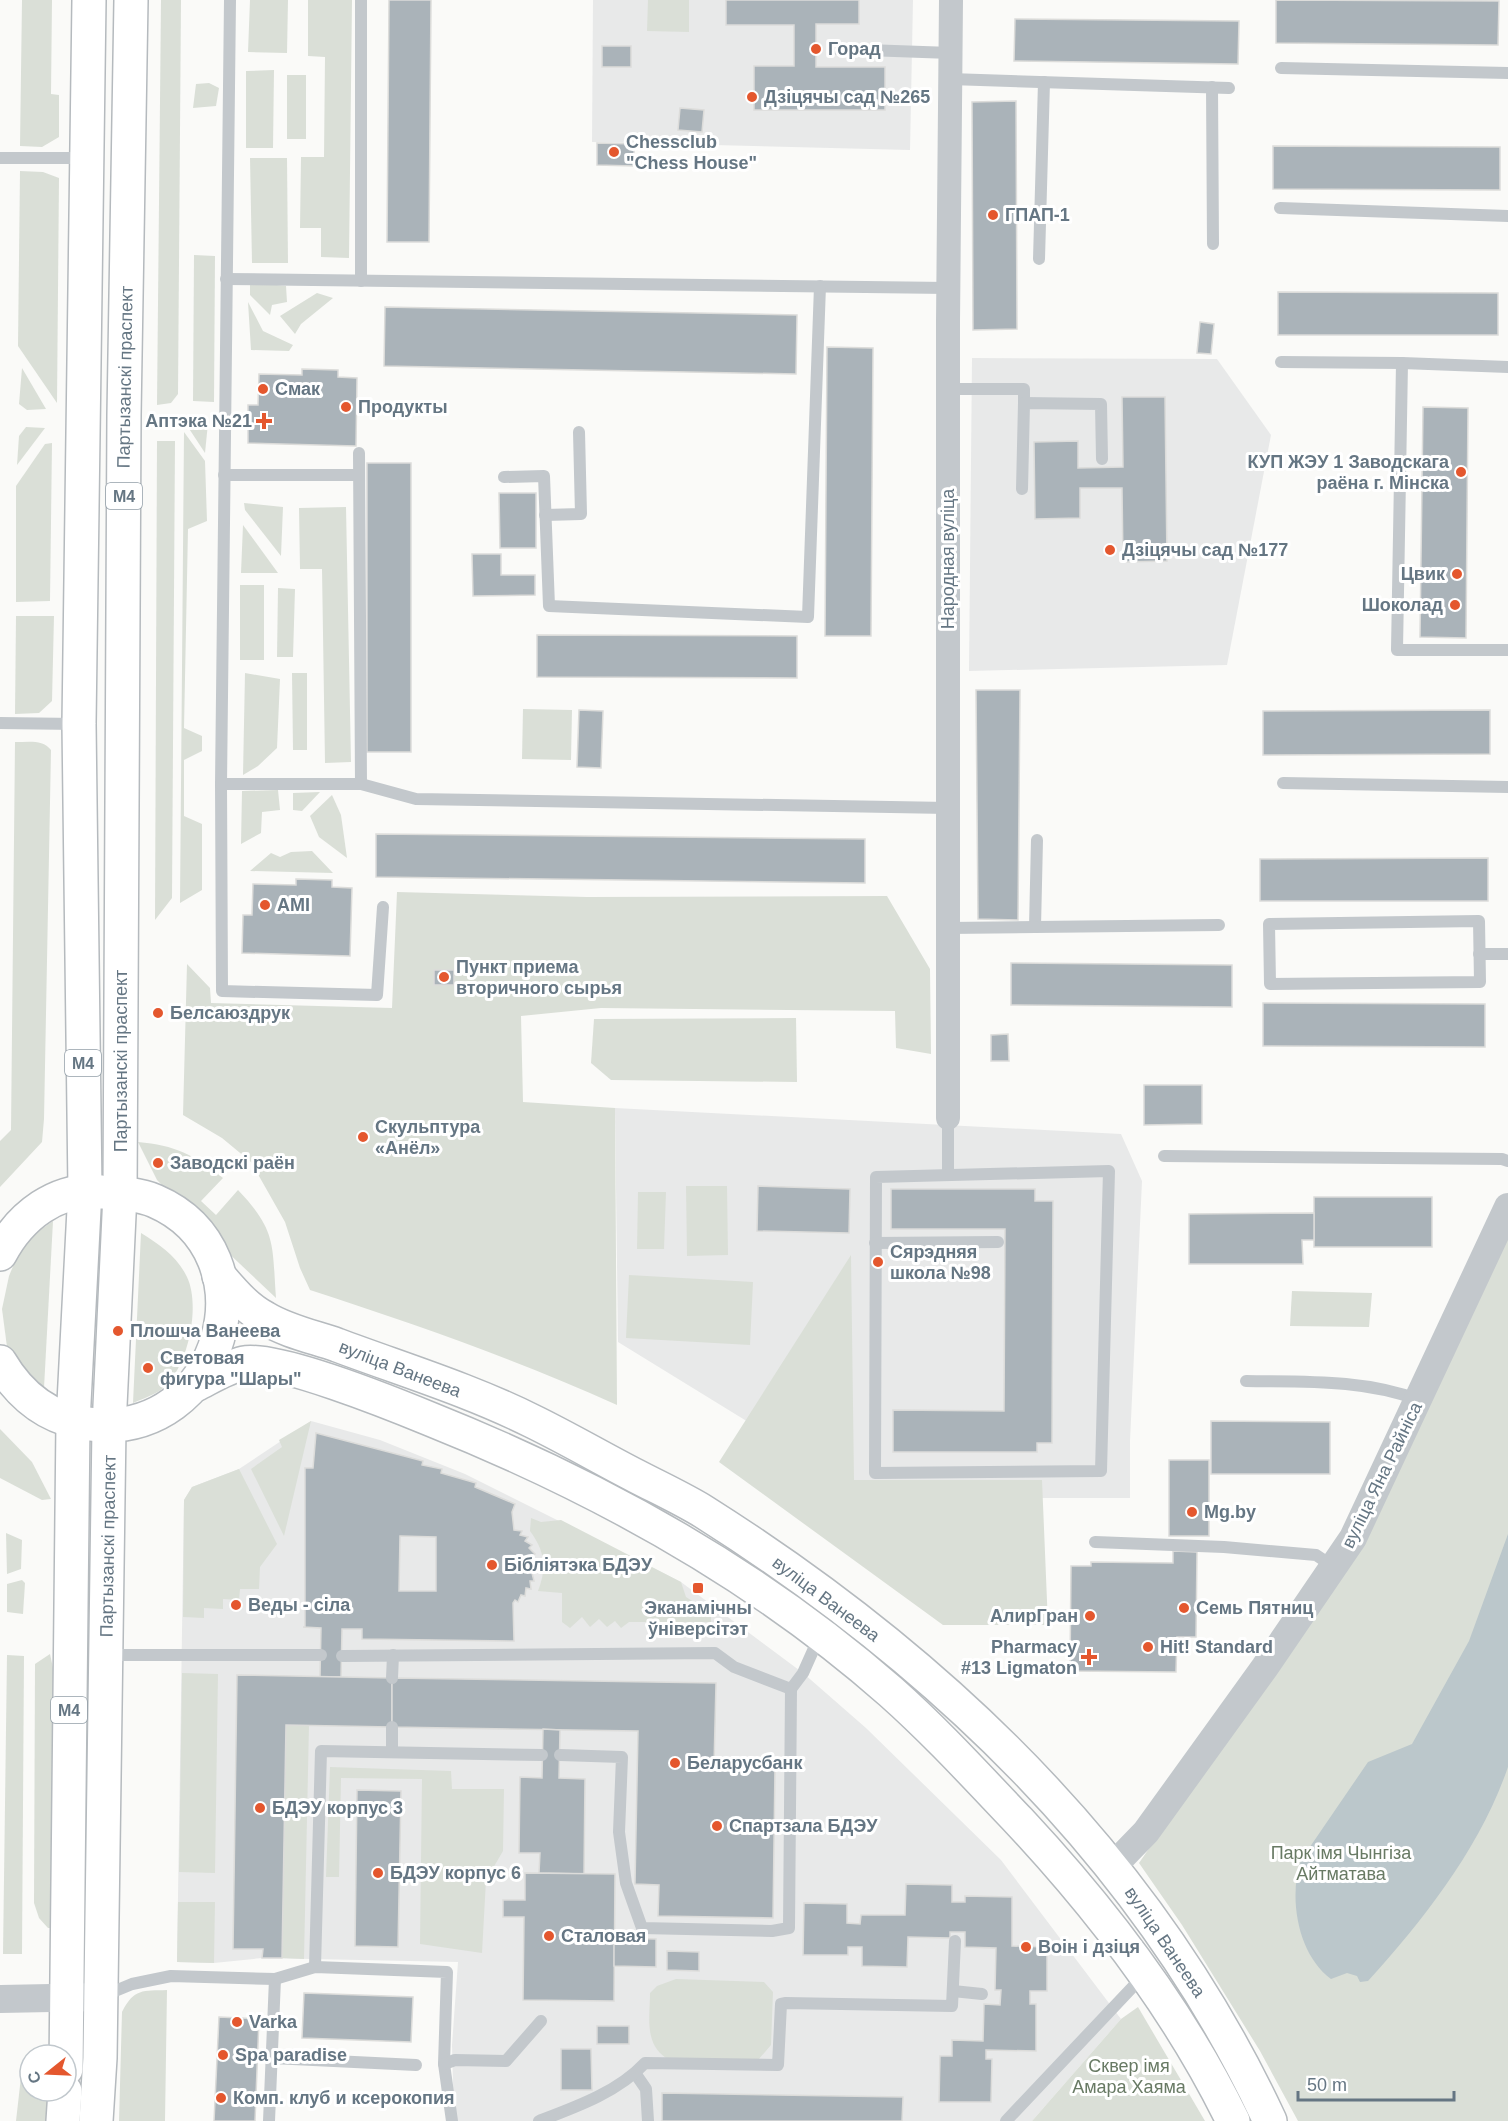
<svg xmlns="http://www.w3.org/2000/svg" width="1508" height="2121" viewBox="0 0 1508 2121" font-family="Arial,sans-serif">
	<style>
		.built { fill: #e8e9e9 }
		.green { fill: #dadfd7 }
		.water { fill: #bbc7cb }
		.building { fill: #aab3b9; stroke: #dcdcda; stroke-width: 1.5; fill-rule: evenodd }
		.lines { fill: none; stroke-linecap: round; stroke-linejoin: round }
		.primary-casing { stroke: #b5babe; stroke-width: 36 }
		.service { stroke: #c3c8cc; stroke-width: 12 }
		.minor { stroke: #c3c8cc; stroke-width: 24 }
		.tertiary { stroke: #c3c8cc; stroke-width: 28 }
		.primary { stroke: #fff; stroke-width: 33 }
		.poi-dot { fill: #e4572e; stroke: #fff; stroke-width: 2 }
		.labels { text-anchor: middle; stroke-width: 6; stroke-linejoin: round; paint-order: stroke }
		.shield { fill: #fff; stroke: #939fa8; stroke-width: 1.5 }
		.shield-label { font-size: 16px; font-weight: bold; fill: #657683 }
		.poi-label { font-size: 18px; font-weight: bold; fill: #657683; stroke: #fff; text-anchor: start }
		.street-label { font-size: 18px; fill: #657683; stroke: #fff }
		.park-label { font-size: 18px; fill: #687a64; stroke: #fff }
	</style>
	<rect width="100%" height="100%" fill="#fafaf8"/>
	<g class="built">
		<path d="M593 0H913L910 150 592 142Z"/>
		<path d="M972 358 1217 359 1271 435 1227 665 969 671Z"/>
		<path d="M615 1108 1121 1134 1142 1181 1130 1441V1498H872L618 1342Z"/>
		<path d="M311 1421 380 1440 465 1474 681 1582 803 1673 866 1728 1001 1860 1121 2019 1032 2121H454L452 2045 458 1962 262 1958 214 1963 177 1962 184 1500 192 1487 239 1469Z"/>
	</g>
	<g class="green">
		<path d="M22 0H52L51 94 59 95V137L42 147 20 146Z"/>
		<path d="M161 0H181L178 394 171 403 157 405Z"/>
		<path d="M250 0H288L287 53 248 52Z"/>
		<path d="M308 0H352L349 258 321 257V228H300L301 157H324L325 57 308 56Z"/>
		<path d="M648 0H689V32L647 31Z"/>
		<path d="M274 70 273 148H246V71Z"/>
		<rect x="287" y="75" width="19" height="64"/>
		<path d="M209 83 219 88 216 106 193 108 196 84Z"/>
		<path d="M250 158H287L288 263H252Z"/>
		<path d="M20 171 43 172 59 178 57 403 18 346Z"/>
		<path d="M194 255 215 256 214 402 193 401Z"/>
		<path d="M250 282 286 286 287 302 272 305 270 315 250 295Z"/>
		<path d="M317 293 333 298 301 324 295 334 280 316Z"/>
		<path d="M248 302 263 331 293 345 289 351 251 350Z"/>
		<path d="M22 368 46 409 27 410 19 404Z"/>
		<path d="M190 420 208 423 205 453 186 424Z"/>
		<path d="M26 427 45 428 17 465 19 436Z"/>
		<path d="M184 432 205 461 207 521 188 529 184 728 202 736V751L184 760V816L202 824V890L180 903Z"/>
		<path d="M157 441H175L172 898 155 920Z"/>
		<path d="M52 443 50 601 16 602V486L45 444Z"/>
		<path d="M244 503 283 507 281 556 245 510Z"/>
		<path d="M346 507 351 762 325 763 322 569H300L299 508Z"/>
		<path d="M243 525 278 573H241Z"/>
		<rect x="240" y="585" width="24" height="75"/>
		<path d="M278 588 295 589 293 657H277Z"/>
		<path d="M16 616H54L52 701 39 713 15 714Z"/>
		<path d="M245 673 280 679 277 748 258 766 243 775Z"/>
		<path d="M292 673H307V750H293Z"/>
		<path d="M523 709 572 710 571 760 522 759Z"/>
		<path d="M15 742C28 742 43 739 51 750L44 1119 42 1142 0 1187V1141L11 1130Z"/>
		<path d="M278 790 280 810 262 812 261 833 241 844 242 791Z"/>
		<path d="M320 792 302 811 293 810V793Z"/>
		<path d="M332 795 341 815 347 858 319 837 310 816Z"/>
		<path d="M312 851 333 873 250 871 271 853 280 857 291 852Z"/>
		<path d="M397 892 587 897 887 896 930 969 931 1054 896 1048 895 1011 601 1008 521 1016 523 1102 615 1108 617 1405C517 1360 415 1324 310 1290L300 1268 285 1222 251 1162 222 1138 183 1115 187 964 210 988 211 1003 392 1008Z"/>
		<path d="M796 1018 797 1082 611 1080 591 1063 594 1019Z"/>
		<path d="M138 1142C175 1145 194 1155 223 1178L201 1201 216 1215 238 1190C277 1231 272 1244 276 1298L221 1246 157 1180Z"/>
		<path d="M686 1186H727L728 1255 687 1256Z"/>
		<path d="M638 1192H666L664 1249H637Z"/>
		<path d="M53 1221 44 1388 26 1380 7 1347 2 1309 9 1276 23 1242Z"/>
		<path d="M141 1233C160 1245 177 1256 187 1277 201 1306 188 1369 162 1389 154 1395 142 1399 133 1403Z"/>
		<path d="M1508 1234V2121H1298L1260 2051 1182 1925 1139 1863 1348 1561Z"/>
		<path d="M851 1255 854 1480H1042L1048 1625H943L719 1462Z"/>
		<path d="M629 1275 753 1282 750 1345 626 1338Z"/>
		<path d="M1292 1291 1372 1293 1369 1327 1290 1326Z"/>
		<path d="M311 1421 284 1536 251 1469 282 1447 279 1440Z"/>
		<path d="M0 1429 32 1462 51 1499 42 1500 0 1478Z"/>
		<path d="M239 1469 277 1544 260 1567 259 1589H240L239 1600 223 1599V1609L204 1608V1618L183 1617 184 1500 192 1487Z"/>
		<path d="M531 1518 541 1522 561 1520 681 1582 686 1597 711 1613V1622H629L621 1628 615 1621 607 1627 599 1619 590 1627 582 1617 570 1628 562 1622V1593L538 1591C547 1568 545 1551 530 1531Z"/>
		<path d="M6 1533 22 1540 21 1569 7 1574Z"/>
		<path d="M22 1580 25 1583 23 1614 7 1612V1584Z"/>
		<path d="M50 1654 58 1691 55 1928H48L39 1918 34 1903 35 1664Z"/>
		<path d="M7 1655 24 1656 22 1954H3Z"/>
		<path d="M182 1673 218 1674 215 1873 179 1872Z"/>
		<path d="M286 1725H309L304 1959 282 1958Z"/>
		<path d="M330 1767 451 1771 452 1789H504L503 1851 486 1880 482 1953 420 1944 422 1779 341 1778 339 1877H326Z"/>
		<path d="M178 1902H215L214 1963 177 1962Z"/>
		<path d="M676 1979 764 1982 773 1992 771 2045 758 2060 666 2058C644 2043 650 2017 650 1993L657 1986Z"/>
		<path d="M167 1990 165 2121H119L122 2012C134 1988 143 1991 167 1990Z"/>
		<path d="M1138 2007 1205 2121H1032L1121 2019Z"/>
		<path d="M22 2068H30V2091H51L50 2121H16Z"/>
	</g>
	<path class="water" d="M1508 1534V1767C1480 1848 1425 1918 1368 1981L1360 1982 1357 1976 1347 1973 1331 1979C1298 1955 1288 1898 1301 1860L1368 1762 1412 1744 1469 1641Z"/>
	<g class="building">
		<path d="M389 0H431L429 242H387Z"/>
		<path d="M726 0H859V24H816V67H885V110H754V66H794V25H726Z"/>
		<path d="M1276 0 1499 1 1498 45 1276 43Z"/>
		<path d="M1015 19 1239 21 1238 64 1014 61Z"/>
		<rect x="602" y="46" width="29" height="21"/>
		<path d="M1016 101 1017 329 973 330 972 102Z"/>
		<path d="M680 108 704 110 702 132 678 130Z"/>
		<path d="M597 143 634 144V166L597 165Z"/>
		<path d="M1273 146 1500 147V190L1273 189Z"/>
		<path d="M1278 292 1498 293V335H1278Z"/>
		<path d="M385 307 797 315 796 374 384 366Z"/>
		<path d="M1200 322 1214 324 1211 354 1197 353Z"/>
		<path d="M827 347 873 348 871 636H825Z"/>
		<path d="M302 369 338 370V377L357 378 356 446 248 443V405H258L259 374 302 375Z"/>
		<path d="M1122 397H1165L1167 561 1123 562 1122 488H1080V518L1035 519 1034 442 1078 441V468L1123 467Z"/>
		<path d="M1423 407 1468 408 1466 638 1420 637Z"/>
		<rect x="367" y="463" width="44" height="289"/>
		<path d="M499 493H536V548H500Z"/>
		<path d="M472 554H501V575H535V595L473 596Z"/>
		<path d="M537 635 797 636V678L537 677Z"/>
		<path d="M976 690H1020L1018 920 978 919Z"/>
		<path d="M579 710 603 711 601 768 577 767Z"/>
		<path d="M1490 710V754L1263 755V711Z"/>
		<path d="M376 834 865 839V883L376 877Z"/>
		<path d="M1488 858V901H1260V859Z"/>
		<path d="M296 879 332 880V887L352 888 350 956 242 953 243 915H252L253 884 296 885Z"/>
		<path d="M1011 963 1232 965V1007L1011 1005Z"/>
		<rect x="434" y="970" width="20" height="15"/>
		<path d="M1263 1003 1485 1004V1047L1263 1046Z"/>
		<path d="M1008 1034 1009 1061H991V1035Z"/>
		<path d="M1144 1085H1202V1124L1144 1125Z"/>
		<path d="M758 1186 850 1189 849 1233 757 1231Z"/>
		<path d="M891 1189H1035V1201H1053L1052 1443H1037V1452H893V1410L1004 1411 1005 1229H891Z"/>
		<rect x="1314" y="1197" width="118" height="50"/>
		<path d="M1314 1213V1240H1302L1303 1264H1189V1214Z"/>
		<path d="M1211 1421 1330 1422V1474H1211Z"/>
		<path d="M316 1433 423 1461 422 1465 442 1469 441 1473 476 1483 475 1487 515 1504 512 1512 514 1530 522 1531 520 1535 528 1537 525 1541 532 1545 529 1548 535 1554 532 1556 537 1563 533 1565 536 1572 532 1573 534 1581H530L531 1589 526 1588 525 1596 521 1595 518 1602 515 1600 513 1603 514 1641 362 1639V1629H342L341 1677H320L321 1628 303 1627H305V1468H313ZM400 1536 436 1537V1591H399Z"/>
		<rect x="1169" y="1460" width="40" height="76"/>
		<path d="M1173 1551 1197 1552 1196 1637H1177L1176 1672 1070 1671 1071 1566H1091V1562L1173 1563Z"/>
		<path d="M237 1675 392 1678V1727L286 1725 282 1958H262L263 1949H233Z"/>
		<path d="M392 1678 716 1683 714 1766 775 1767 773 1918 658 1916 659 1885 635 1884 638 1731 392 1727Z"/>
		<path d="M543 1729 560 1730 559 1778 585 1779 584 1874 539 1873 540 1853H519L520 1777 542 1778Z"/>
		<path d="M357 1790 401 1791 398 1947 355 1946Z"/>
		<path d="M525 1873 615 1874 614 2001 523 2000 524 1917H503V1900H525Z"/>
		<path d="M906 1884 952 1885V1902H965V1896L1012 1897V1946L1047 1947V1991H1030V2004H1036V2051L986 2050V2059H992L991 2102H939L940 2056H952V2040L983 2041 984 2004 1000 2005 1001 1990H995L996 1948 965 1947V1932H950V1938L908 1937 907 1967 862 1966V1947H848V1955H803L804 1903 847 1904V1923L860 1924 861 1915H905Z"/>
		<path d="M614 1938 656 1939V1967L614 1966Z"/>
		<path d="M667 1951 699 1952V1971L667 1970Z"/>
		<path d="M304 1993 413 1997 411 2042 302 2038Z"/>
		<path d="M219 2017 259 2019 255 2121H214Z"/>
		<rect x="597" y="2026" width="32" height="18"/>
		<path d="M561 2049H591L592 2090H561Z"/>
		<path d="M662 2093 903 2097 902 2121H662Z"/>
	</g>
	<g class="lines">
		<defs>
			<g id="primary">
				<path d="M0 1254C20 1216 57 1187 101 1192 118 1193 139 1194 155 1201 275 1253 224 1441 89 1424 49 1419 20 1396 0 1362"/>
				<path d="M219 1276C233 1292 246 1308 265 1318 286 1331 314 1337 337 1345 401 1369 470 1390 532 1421 567 1438 601 1458 636 1476 659 1488 683 1499 704 1512 944 1664 1149 1861 1270 2121"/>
				<path d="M195 1385C211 1377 227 1367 244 1363 275 1356 396 1405 430 1419 595 1485 757 1574 891 1692 936 1732 977 1777 1019 1821 1103 1911 1179 2010 1233 2121"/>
				<path d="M66 2069 73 1422 85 1190 79 724 89 0"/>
				<path d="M63 2121 65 2091"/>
				<path d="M96 2121 100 2058 109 1427 120 1194 124 415 131 0"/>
			</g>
		</defs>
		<use href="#primary" class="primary-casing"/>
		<g class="service">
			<path d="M230 0 221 784 222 991 377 995 383 907"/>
			<path d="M838 49 951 53"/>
			<path d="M1281 68 1508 73"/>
			<path d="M950 79 1229 88"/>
			<path d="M1212 87 1213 244"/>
			<path d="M0 158H86"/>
			<path d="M1280 208 1508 216"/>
			<path d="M1039 259 1044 82"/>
			<path d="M226 279 948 288"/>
			<path d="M361 281V0"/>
			<path d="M1281 362 1402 363"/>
			<path d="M1508 367 1402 363 1397 650H1508"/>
			<path d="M948 389H1024V403"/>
			<path d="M359 453 361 784"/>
			<path d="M224 475H359"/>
			<path d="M504 477 544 476 549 606 808 617 820 286"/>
			<path d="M1022 489 1024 403 1101 404 1102 459"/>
			<path d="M545 515 581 514 579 432"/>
			<path d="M0 723 77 724"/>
			<path d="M1283 783 1508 787"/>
			<path d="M221 784H361L416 799 948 808"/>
			<path d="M1037 840 1035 927 1219 925"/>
			<path d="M1479 921 1480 982 1270 984 1269 924Z"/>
			<path d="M948 928 1035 927"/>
			<path d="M1479 954H1508"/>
			<path d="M948 1118V1173"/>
			<path d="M1164 1156 1502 1159 1508 1161"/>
			<path d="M1109 1171 1101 1471 875 1473 876 1177Z"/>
			<path d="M875 1243 998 1242"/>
			<path d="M1246 1381C1303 1382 1364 1379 1419 1400"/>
			<path d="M1095 1542 1224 1547 1316 1555 1334 1567"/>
			<path d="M107 1655H321"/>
			<path d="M342 1656 715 1653 734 1667 791 1689 803 1673 820 1635"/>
			<path d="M392 1678 393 1655"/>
			<path d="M392 1752V1727"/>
			<path d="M560 1755 622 1757 619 1832 626 1883 642 1928 772 1931 789 1928 791 1689"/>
			<path d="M315 1967 321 1751 542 1755"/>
			<path d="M953 1991 982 1994"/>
			<path d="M103 1996 132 1984 171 1976 275 1979 315 1967 447 1972 444 2064 452 2121"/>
			<path d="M272 2058 416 2065"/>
			<path d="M444 2064 455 2060 506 2061 541 2021"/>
			<path d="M635 2073 646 2089 648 2121"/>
			<path d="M269 2121 275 1979"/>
			<path d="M539 2121C576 2107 618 2092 645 2063L778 2065 781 2004 786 2003 952 2006 955 1941"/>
			<path d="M1006 2121 1144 1975"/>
		</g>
		<path class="minor" d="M948 1118V322L951 0"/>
		<g class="tertiary">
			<path d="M1113 1866 1146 1832 1265 1667 1353 1538 1508 1207"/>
			<path d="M0 1999 102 1997"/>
		</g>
		<use href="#primary" class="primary"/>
	</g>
	<g class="poi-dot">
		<circle cx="816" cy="49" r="6"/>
		<circle cx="752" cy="97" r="6"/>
		<circle cx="614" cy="152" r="6"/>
		<circle cx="993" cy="215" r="6"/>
		<circle cx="263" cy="389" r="6"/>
		<circle cx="346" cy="407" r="6"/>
		<path d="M261 412h6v6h6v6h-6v6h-6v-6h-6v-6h6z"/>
		<circle cx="1461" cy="472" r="6"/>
		<circle cx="1110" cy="550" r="6"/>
		<circle cx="1457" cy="574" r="6"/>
		<circle cx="1455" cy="605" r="6"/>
		<circle cx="265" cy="905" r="6"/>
		<circle cx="444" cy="977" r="6"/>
		<circle cx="158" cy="1013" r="6"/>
		<circle cx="363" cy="1137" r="6"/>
		<circle cx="158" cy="1163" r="6"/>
		<circle cx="878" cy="1262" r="6"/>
		<circle cx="118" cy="1331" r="6"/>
		<circle cx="148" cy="1368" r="6"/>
		<circle cx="1192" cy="1512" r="6"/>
		<circle cx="492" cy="1565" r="6"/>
		<rect x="692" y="1582" width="12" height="12" rx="3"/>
		<circle cx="236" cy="1605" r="6"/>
		<circle cx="1184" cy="1608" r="6"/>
		<circle cx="1090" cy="1616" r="6"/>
		<circle cx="1148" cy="1647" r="6"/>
		<path d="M1086 1648h6v6h6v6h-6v6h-6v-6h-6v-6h6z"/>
		<circle cx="675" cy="1763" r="6"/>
		<circle cx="260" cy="1808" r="6"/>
		<circle cx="717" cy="1826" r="6"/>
		<circle cx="378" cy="1873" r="6"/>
		<circle cx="549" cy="1936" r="6"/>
		<circle cx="1026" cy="1947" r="6"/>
		<circle cx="237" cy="2022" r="6"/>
		<circle cx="223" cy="2055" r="6"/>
		<circle cx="221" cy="2098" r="6"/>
	</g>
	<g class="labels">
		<g class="shield">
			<rect x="106" y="483" width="36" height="26" rx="4.5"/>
			<rect x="65" y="1050" width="36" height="26" rx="4.5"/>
			<rect x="51" y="1697" width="36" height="26" rx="4.5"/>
		</g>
		<g class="shield-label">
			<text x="124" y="502">М4</text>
			<text x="83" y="1069">М4</text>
			<text x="69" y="1716">М4</text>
		</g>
		<g class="poi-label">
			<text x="828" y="55">Горад</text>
			<text x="764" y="103">Дзіцячы сад №265</text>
			<text x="626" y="148">Chessclub<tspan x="626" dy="21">"Chess House"</tspan></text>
			<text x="1005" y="221">ГПАП-1</text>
			<text x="275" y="395">Смак</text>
			<text x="358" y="413">Продукты</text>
			<text x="252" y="427" text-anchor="end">Аптэка №21</text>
			<text x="1449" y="468" text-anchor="end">КУП ЖЭУ 1 Заводскага<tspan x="1449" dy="21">раёна г. Мінска</tspan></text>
			<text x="1122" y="556">Дзіцячы сад №177</text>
			<text x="1445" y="580" text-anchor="end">Цвик</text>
			<text x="1443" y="611" text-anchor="end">Шоколад</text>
			<text x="277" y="911">AMI</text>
			<text x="456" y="973">Пункт приема<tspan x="456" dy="21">вторичного сырья</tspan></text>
			<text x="170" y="1019">Белсаюздрук</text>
			<text x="375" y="1133">Скульптура<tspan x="375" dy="21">«Анёл»</tspan></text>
			<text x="170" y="1169">Заводскі раён</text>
			<text x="890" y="1258">Сярэдняя<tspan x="890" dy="21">школа №98</tspan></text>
			<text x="130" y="1337">Плошча Ванеева</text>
			<text x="160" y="1364">Световая<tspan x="160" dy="21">фигура "Шары"</tspan></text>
			<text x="1204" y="1518">Mg.by</text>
			<text x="504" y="1571">Бібліятэка БДЭУ</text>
			<text x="248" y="1611">Веды - сіла</text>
			<text x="698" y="1614" text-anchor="middle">Эканамічны<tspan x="698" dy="21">ўніверсітэт</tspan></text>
			<text x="1196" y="1614">Семь Пятниц</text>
			<text x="1078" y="1622" text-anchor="end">АлирГран</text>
			<text x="1077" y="1653" text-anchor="end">Pharmacy<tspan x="1077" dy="21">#13 Ligmaton</tspan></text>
			<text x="1160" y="1653">Hit! Standard</text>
			<text x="687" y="1769">Беларусбанк</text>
			<text x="272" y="1814">БДЭУ корпус 3</text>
			<text x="729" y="1832">Спартзала БДЭУ</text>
			<text x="390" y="1879">БДЭУ корпус 6</text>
			<text x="561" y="1942">Сталовая</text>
			<text x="1038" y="1953">Воін і дзіця</text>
			<text x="249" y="2028">Varka</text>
			<text x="235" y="2061">Spa paradise</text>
			<text x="233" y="2104">Комп. клуб и ксерокопия</text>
		</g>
		<g class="street-label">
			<text transform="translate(125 377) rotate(-89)" y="6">Партызанскі праспект</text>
			<text transform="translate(948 559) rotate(-90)" y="6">Народная вуліца</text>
			<text transform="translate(121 1061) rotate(-90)" y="6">Партызанскі праспект</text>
			<text transform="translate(400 1369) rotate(21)" y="6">вуліца Ванеева</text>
			<text transform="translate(1382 1475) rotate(-64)" y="6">вуліца Яна Райніса</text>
			<text transform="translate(108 1546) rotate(-89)" y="6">Партызанскі праспект</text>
			<text transform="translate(826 1599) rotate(37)" y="6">вуліца Ванеева</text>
			<text transform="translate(1165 1942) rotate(56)" y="6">вуліца Ванеева</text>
		</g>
		<g class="park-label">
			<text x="1341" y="1859">Парк імя Чынгіза<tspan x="1341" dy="21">Айтматава</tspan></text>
			<text x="1129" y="2072">Сквер імя<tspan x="1129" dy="21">Амара Хаяма</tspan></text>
		</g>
	</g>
	<g transform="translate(48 2073) rotate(252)"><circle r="28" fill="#ffffff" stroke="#c1c8cd" stroke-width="1.5"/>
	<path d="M0-4.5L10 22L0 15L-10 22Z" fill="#e4572e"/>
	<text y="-9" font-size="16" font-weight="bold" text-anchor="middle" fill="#657683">С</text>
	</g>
	<path d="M1298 2091v9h156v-9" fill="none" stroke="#657683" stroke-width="3"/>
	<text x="1307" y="2091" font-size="18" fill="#657683" stroke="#ffffff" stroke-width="4.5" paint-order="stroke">50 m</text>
</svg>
